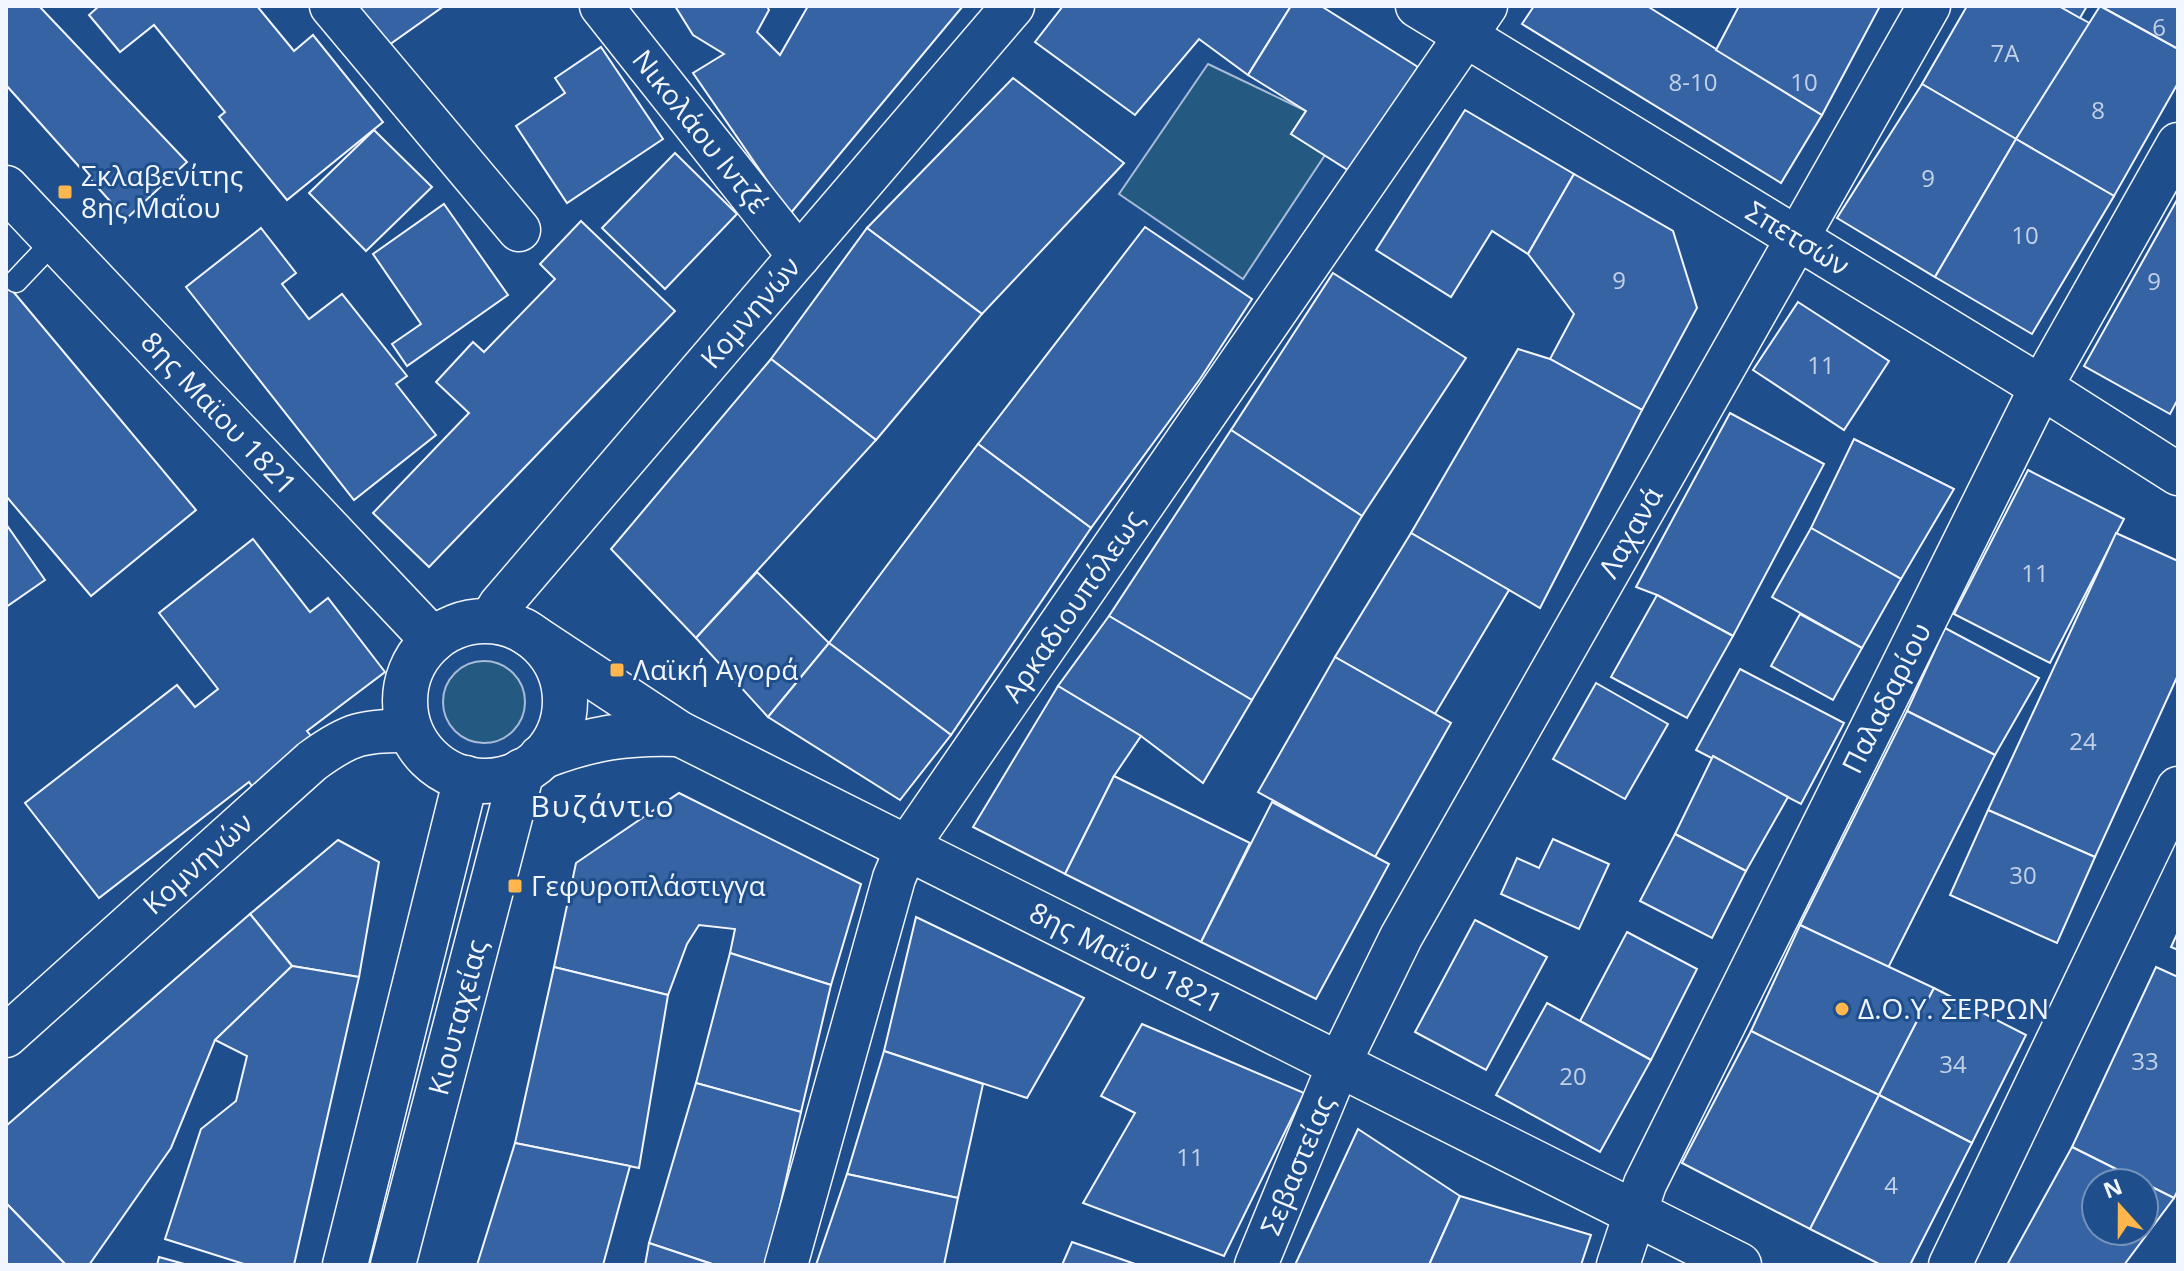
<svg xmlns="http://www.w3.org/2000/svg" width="2184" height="1271" viewBox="0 0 2184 1271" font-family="'Open Sans',sans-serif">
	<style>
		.green { fill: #245a82; stroke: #a8bbd7; stroke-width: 2 }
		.building { fill: #3563a3; stroke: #f2f6ff; stroke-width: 2; fill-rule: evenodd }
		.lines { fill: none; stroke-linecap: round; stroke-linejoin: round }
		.service-casing { stroke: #f2f6ff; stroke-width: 25 }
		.minor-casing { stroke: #f2f6ff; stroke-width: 45 }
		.tertiary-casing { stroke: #f2f6ff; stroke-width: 47 }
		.service { stroke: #1f4e8c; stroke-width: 22 }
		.minor { stroke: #1f4e8c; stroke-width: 42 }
		.tertiary { stroke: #1f4e8c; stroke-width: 44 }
		.poi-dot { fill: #ffb74d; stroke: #1f4e8c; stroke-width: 3 }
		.labels { text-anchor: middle; stroke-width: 6; stroke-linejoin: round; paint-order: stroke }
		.number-label { font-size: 24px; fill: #c3d1e8 }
		.street-label { font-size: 28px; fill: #f2f6ff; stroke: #1f4e8c }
		.poi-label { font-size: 28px; fill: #f2f6ff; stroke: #1f4e8c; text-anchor: start }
		.neighbourhood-label { font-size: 30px; letter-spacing: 2px; fill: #f2f6ff; stroke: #1f4e8c }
	</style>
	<rect width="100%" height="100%" fill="#1f4e8c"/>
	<g class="green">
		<path d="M1208 64 1306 111 1291 134 1325 155 1243 279 1119 194Z"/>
		<circle cx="484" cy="702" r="41"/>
	</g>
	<g class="building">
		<path d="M6 6H39L187 162 126 219 6 85Z"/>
		<path d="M99 6H257L294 51 313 35 383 122 287 200 219 117 225 112 154 25 120 52 89 15Z"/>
		<path d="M357 6H444L386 47Z"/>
		<path d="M675 6H767L769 10 757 32 780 55 808 6H963L790 214 693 73 724 54 693 35Z"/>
		<path d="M1063 6H1291L1248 75 1199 39 1135 115 1035 42Z"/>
		<path d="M1291 6H1321L1418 67 1351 172 1291 134 1306 111 1248 75Z"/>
		<path d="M1534 6H1647L1822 115 1781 183 1522 24Z"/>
		<path d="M1739 6H1880L1822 115 1716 50Z"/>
		<path d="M1967 6H2059L2091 24 2016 139 1922 84Z"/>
		<path d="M2059 6H2087L2080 18Z"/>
		<path d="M2100 6H2178V49Z"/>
		<path d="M2100 6 2178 49V83L2114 196 2016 139Z"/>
		<path d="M601 47 663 139 567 203 516 126 565 93 555 78Z"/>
		<path d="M1013 78 1124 163 982 314 867 228Z"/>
		<path d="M1922 84 2016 139 1935 277 1837 218Z"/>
		<path d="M1465 110 1574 174 1528 254 1492 231 1451 297 1376 250Z"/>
		<path d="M374 130 432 187 366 251 309 193Z"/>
		<path d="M2016 139 2114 196 2032 334 1935 277Z"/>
		<path d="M675 153 737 214 665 289 602 228Z"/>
		<path d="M1574 174 1673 231 1697 308 1642 410 1550 359 1574 314 1528 254Z"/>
		<path d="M2178 198V399L2170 414 2084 366Z"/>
		<path d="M444 204 508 295 407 366 392 344 421 324 373 254Z"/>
		<path d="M581 221 675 311 429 567 373 513 469 413 436 382 473 342 484 352 555 279 540 264Z"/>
		<path d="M1145 227 1252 299 1200 379 1091 528 978 444Z"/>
		<path d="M261 228 296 273 282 284 309 319 342 294 407 376 396 384 436 435 354 500 186 287Z"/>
		<path d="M867 228 982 314 876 440 771 359Z"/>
		<path d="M1333 273 1466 358 1362 516 1231 430Z"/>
		<path d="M6 283 196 510 91 596 6 496Z"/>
		<path d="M1798 302 1889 361 1844 430 1753 370Z"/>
		<path d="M1518 349 1550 359 1642 410 1540 608 1411 533Z"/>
		<path d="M771 359 876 440 696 638 611 549Z"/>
		<path d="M1730 413 1824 464 1733 636 1657 595 1636 587Z"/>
		<path d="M1231 430 1362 516 1252 700 1109 616Z"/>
		<path d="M1854 439 1954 489 1901 579 1811 528Z"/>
		<path d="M978 444 1091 528 951 735 829 643Z"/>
		<path d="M2028 470 2124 519 2050 663 1954 614Z"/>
		<path d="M6 524 45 580 6 607Z"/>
		<path d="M1811 528 1901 579 1862 648 1772 597Z"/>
		<path d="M1411 533 1509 590 1435 714 1335 657Z"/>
		<path d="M2116 533 2178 561V675L2095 857 1988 810Z"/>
		<path d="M253 539 310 612 328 598 385 672 307 731 322 750 260 798 249 782 99 898 25 803 177 685 195 707 218 689 159 613Z"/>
		<path d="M757 572 829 643 768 717 696 638Z"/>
		<path d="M1657 595 1733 636 1687 718 1611 677Z"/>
		<path d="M1800 614 1862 648 1833 700 1771 666Z"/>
		<path d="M1109 616 1252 700 1203 783 1141 736 1058 686Z"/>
		<path d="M1945 628 2039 678 1995 755 1907 711Z"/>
		<path d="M829 643 951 735 900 800 768 717Z"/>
		<path d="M1335 657 1451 723 1375 857 1258 792Z"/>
		<path d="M1740 669 1844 723 1801 804 1696 750Z"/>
		<path d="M1596 683 1668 724 1625 799 1553 759Z"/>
		<path d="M1058 686 1141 736 1114 776 1065 874 973 827Z"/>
		<path d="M1907 711 1995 755 1888 968 1800 925Z"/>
		<path d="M1713 756 1788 797 1746 871 1675 834Z"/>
		<path d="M1114 776 1250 843 1201 942 1065 874Z"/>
		<path d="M679 793 861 884 831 985 730 953 735 929 699 925 687 944 668 995 554 967 576 863Z"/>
		<path d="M1272 802 1389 864 1316 999 1201 942Z"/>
		<path d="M1988 810 2095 857 2057 943 1950 895Z"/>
		<path d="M1675 834 1746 871 1712 938 1640 901Z"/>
		<path d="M1553 839 1609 864 1579 929 1501 894 1517 858 1539 868Z"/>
		<path d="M338 840 379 862 359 977 292 966 250 914Z"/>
		<path d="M250 914 292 966 215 1040 171 1148 89 1265H66L6 1203V1126Z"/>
		<path d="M916 917 1084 998 1027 1098 884 1051Z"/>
		<path d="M1475 920 1547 957 1486 1070 1415 1032Z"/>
		<path d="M1800 925 1934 988 1879 1095 1751 1031Z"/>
		<path d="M1627 932 1697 969 1651 1060 1580 1021Z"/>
		<path d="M2178 932V950L2171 947Z"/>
		<path d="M730 953 831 985 801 1112 696 1083Z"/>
		<path d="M292 966 359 977 294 1265H247L165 1239 201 1129 236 1101 247 1056 215 1040Z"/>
		<path d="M554 967 668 995 639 1168 515 1143Z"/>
		<path d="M2156 967 2178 977V1190L2174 1198 2072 1147Z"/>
		<path d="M1934 988 2026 1035 1972 1143 1879 1095Z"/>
		<path d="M1547 1003 1651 1060 1600 1152 1496 1095Z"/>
		<path d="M1142 1024 1304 1093 1224 1256 1083 1203 1135 1113 1101 1096Z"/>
		<path d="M1751 1031 1879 1095 1810 1229 1682 1163Z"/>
		<path d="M884 1051 983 1084 958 1198 847 1174Z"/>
		<path d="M696 1083 801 1112 767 1265H715L649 1243Z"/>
		<path d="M1879 1095 1972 1143 1910 1265H1881L1810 1229Z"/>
		<path d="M1358 1129 1460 1196 1429 1265H1295Z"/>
		<path d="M515 1143 630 1166 603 1265H477Z"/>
		<path d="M2072 1147 2174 1198 2124 1265H2007ZM2096 1183H2144V1231H2096Z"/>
		<path d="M847 1174 958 1198 944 1265H816Z"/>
		<path d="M1460 1196 1591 1235 1581 1265H1429Z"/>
		<path d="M6 1203 66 1265H6Z"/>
		<path d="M1072 1242 1138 1265H1062Z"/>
		<path d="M649 1243 715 1265H645Z"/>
		<path d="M159 1257 188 1265H157Z"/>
	</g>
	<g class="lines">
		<defs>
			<path id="service" d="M16 281 55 240"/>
			<g id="minor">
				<path d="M331 6 519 230"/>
				<path id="s1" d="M601 6 799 256"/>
				<path id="s2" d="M1417 6 2041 387 2178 474"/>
				<path id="s3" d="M490 621 500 605 1013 6"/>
				<path id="s4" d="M6 1036 312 761C350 733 364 730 411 731"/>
				<path id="s5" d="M786 1265 894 878 907 847 1486 6"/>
				<path id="s6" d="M1256 1265 1339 1064 1401 937 1929 6"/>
				<path id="s7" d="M1618 1265 1645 1184 2041 387 2178 144"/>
				<path d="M1950 1265 2178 788"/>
			</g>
			<g id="tertiary">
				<path id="s8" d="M6 188 433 640"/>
				<circle cx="485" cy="701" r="80"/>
				<path id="s9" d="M524 631 680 734 1739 1265"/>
				<path d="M541 757C590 738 628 732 680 734"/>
				<path d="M345 1265 466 778"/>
				<path id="s10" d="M393 1265 522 771"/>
			</g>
		</defs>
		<use href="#service" class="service-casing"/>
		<use href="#minor" class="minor-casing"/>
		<use href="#tertiary" class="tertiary-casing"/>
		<use href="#service" class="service"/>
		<use href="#minor" class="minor"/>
		<use href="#tertiary" class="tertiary"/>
	</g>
	<g class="poi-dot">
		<rect x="57" y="184" width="16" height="16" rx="4"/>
		<rect x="609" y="662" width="16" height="16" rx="4"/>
		<rect x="507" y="878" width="16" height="16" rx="4"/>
		<circle cx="1842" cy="1009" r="8"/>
	</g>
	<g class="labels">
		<g class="number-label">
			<text x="2159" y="36">6</text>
			<text x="2005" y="62">7A</text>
			<text x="1693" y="91">8-10</text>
			<text x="1804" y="91">10</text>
			<text x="2098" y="119">8</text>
			<text x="1928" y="187">9</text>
			<text x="2025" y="244">10</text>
			<text x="1619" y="289">9</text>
			<text x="2154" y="290">9</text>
			<text x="1821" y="374">11</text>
			<text x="2035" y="582">11</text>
			<text x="2083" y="750">24</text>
			<text x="2023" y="884">30</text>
			<text x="2145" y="1070">33</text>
			<text x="1953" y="1073">34</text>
			<text x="1573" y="1085">20</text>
			<text x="1190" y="1166">11</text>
			<text x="1891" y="1194">4</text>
		</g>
		<g class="street-label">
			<text dy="10" stroke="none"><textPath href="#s1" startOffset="160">Νικολάου Ιντζέ</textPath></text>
			<text dy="10" stroke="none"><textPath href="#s2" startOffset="446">Σπετσών</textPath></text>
			<text dy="10" stroke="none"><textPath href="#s3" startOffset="404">Κομνηνών</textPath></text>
			<text dy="10" stroke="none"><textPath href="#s8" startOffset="310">8ης Μαϊου 1821</textPath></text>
			<text dy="10" stroke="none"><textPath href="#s6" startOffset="824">Λαχανά</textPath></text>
			<text dy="10" stroke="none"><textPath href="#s5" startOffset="728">Αρκαδιουπόλεως</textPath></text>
			<text dy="10" stroke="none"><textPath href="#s7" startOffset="628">Παλαδαρίου</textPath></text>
			<text dy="10" stroke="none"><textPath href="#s4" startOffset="258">Κομνηνών</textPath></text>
			<text dy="10" stroke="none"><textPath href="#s9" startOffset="686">8ης Μαΐου 1821</textPath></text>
			<text dy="10" stroke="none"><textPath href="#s10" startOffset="256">Κιουταχείας</textPath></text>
			<text dy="10" stroke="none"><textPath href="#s6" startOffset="108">Σεβαστείας</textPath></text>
		</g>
		<g class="poi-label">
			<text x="81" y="186">Σκλαβενίτης<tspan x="81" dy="32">8ης Μαΐου</tspan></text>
			<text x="633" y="680">Λαϊκή Αγορά</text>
			<text x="531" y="896">Γεφυροπλάστιγγα</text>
			<text x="1858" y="1019">Δ.Ο.Υ. ΣΕΡΡΩΝ</text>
		</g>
		<g class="neighbourhood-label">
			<text x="603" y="817">Βυζάντιο</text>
		</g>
	</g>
	<rect width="2184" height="1271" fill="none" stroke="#f2f6ff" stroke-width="16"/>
	<g transform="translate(2120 1207) rotate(339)"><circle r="38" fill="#1f4e8c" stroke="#7391ba" stroke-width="2"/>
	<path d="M0-6L14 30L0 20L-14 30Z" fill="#ffb74d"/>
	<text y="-12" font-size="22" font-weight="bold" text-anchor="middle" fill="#f2f6ff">N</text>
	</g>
</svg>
